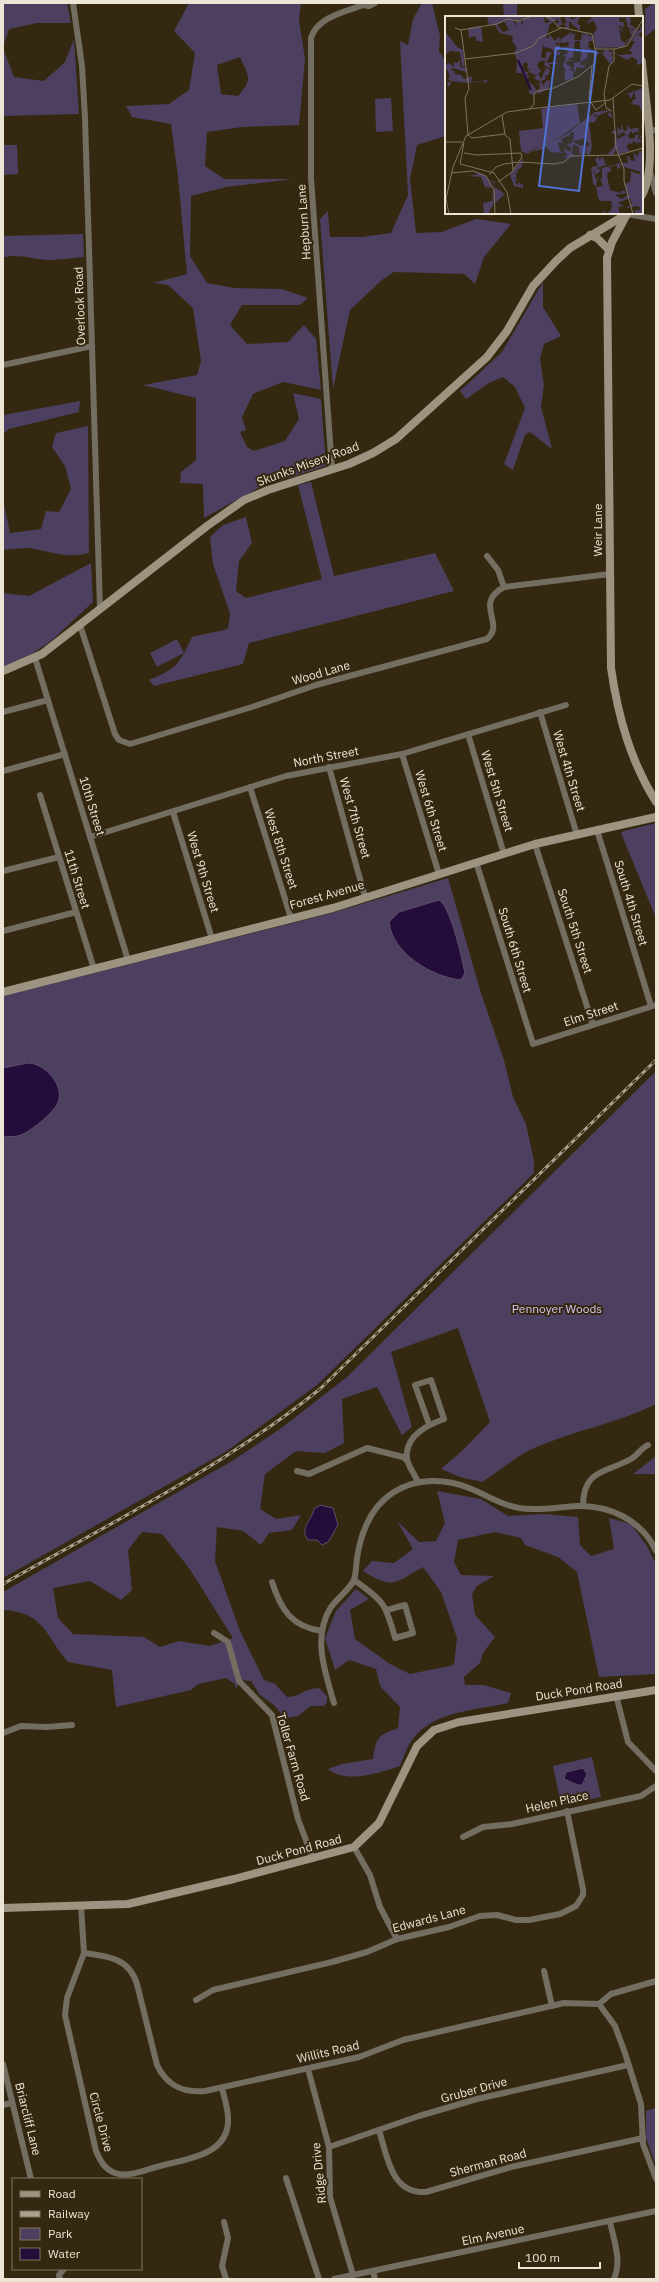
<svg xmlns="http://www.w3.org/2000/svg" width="659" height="2282" viewBox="0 0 659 2282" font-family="'IBM Plex Sans',sans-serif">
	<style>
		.green { fill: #4c3f5f; fill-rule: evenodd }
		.water { fill: #240c3b; stroke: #604d69 }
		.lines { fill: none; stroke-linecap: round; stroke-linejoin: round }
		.street { stroke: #736d62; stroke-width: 6 }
		.secondary { stroke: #9d9381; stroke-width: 8 }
		.rail-casing { stroke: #aaa18e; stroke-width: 3 }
		.rail { stroke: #342910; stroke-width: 1.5; stroke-dasharray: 4.5; stroke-linecap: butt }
		.labels { text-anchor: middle; stroke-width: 4; stroke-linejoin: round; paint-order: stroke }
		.street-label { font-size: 12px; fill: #ece4d5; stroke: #342910 }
		.park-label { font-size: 12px; fill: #d9c6f7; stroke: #342910 }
		.inset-river { fill: none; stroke: #240c3b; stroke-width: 2 }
		.inset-road { fill: none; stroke: #7e745f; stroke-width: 1 }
		.view { fill: #5174d7; fill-opacity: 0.15; stroke: #5174d7; stroke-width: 2 }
		.inset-edge { fill: none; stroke: #ece4d5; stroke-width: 2 }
	</style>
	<rect width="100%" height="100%" fill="#342910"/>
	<g class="green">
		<path d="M3 3H67L71 23H37L9 29 3 47Z"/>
		<path d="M189 3H301L299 19 305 59 299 125 242 127 207 132 205 166 224 179H293L226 187 191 196 190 256 207 283 235 288 282 289 308 298 300 305H242L230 325 247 344 288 342 304 325 316 339 321 390 283 382 253 394 242 417 246 430 240 432 247 447 254 451 285 441 299 419 293 393 321 399 326 466 260 487 204 518 203 484 180 483 181 472 196 460V398L143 385 197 375 201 361 193 308 168 285 153 283 187 274 178 177 171 124 132 117 126 106 169 104 189 90 195 53 174 31ZM240 57C249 77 253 79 238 96L221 94 217 65Z"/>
		<path d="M422 3H432L440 36 439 51 446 62V136L417 145 410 179 416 233 442 232 476 219 511 224 484 257 475 284 464 274 394 272 382 280 350 310 333 389 320 219 328 211 330 237H362L391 233 408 195 400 41 408 45 413 19Z"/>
		<path d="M503 3H517V17H504Z"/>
		<path d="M654 3H656V28L645 37V9Z"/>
		<path d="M74 39 79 114 3 116V48L14 77 44 81 65 62Z"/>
		<path d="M391 98 393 131 376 132 375 99Z"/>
		<path d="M3 145H17L18 174 3 175Z"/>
		<path d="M83 234 84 257C71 258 59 260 46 260 33 259 15 253 3 258V236Z"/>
		<path d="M543 282V307L561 336 544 344 540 359 544 385 541 407 552 449 530 432 525 435 513 470 504 464 525 408 515 387 503 377 489 383 466 399 460 391 502 352Z"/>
		<path d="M80 401 79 412 9 429 3 434V415Z"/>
		<path d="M88 426 89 553C64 559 51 551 28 548 20 548 11 549 3 550V499L10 533 41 529 46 511 59 512 71 489 65 466 52 447 56 433Z"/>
		<path d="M311 482 334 576 435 553 454 591 249 643 243 664 154 686 149 680C178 668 179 664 192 637L228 629 230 613 213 564 210 537 223 525 246 517 252 543 239 561 236 591 246 598 322 579 298 485Z"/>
		<path d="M91 563 93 602 51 641 32 654 3 667V593L29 596Z"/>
		<path d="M177 639 184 653 157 667 150 653Z"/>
		<path d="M656 823V918L621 833 624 831Z"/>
		<path d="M448 878 480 990 504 1060 513 1097 526 1124 534 1161V1173L317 1385 227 1451 3 1578V996L332 913Z"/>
		<path d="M656 1071V1404C616 1424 571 1431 530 1450 514 1458 498 1472 482 1482L460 1477 441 1469 462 1451 490 1422 458 1328 391 1352 412 1427 402 1435 377 1387 342 1399 344 1443 325 1453 296 1451 265 1474 260 1509 276 1519 301 1515 292 1530 269 1533 261 1545 243 1531 217 1527 215 1561 240 1631 264 1680 275 1684 287 1697C300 1697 305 1688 319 1688L327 1696V1702L324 1706H311L298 1716 287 1718 283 1716 274 1705 260 1695 251 1681 241 1680 236 1689 235 1684 226 1678 198 1684 191 1690 116 1707 112 1670 68 1662C44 1634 44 1612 3 1610V1592L232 1461 280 1429 347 1377ZM142 1532 162 1534 189 1568 233 1638 210 1646 179 1641 160 1647 144 1637 73 1634 58 1618 53 1588 90 1581 121 1600 132 1590 128 1550Z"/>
		<path d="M656 1456V1474H633Z"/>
		<path d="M437 1491 481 1499 508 1516 544 1514 578 1517 580 1545 591 1556 614 1549 609 1518 631 1524 647 1546 656 1564V1674L599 1677 577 1572 558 1557 525 1545 521 1538 495 1532 458 1540 454 1562 461 1575 494 1576 477 1586 472 1594 475 1615 495 1637 483 1653 480 1663 464 1677 465 1685H484L511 1693 508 1703C475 1711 434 1710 412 1740 407 1747 403 1758 400 1766 380 1773 346 1784 328 1769L342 1764 373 1759C376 1738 377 1736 398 1728L400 1707 380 1686 376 1669 349 1660 335 1670 325 1638 336 1611 356 1589 369 1599 350 1610 355 1639 390 1664 410 1674 454 1665 457 1638 441 1592 423 1567C395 1583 393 1590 363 1571L372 1561 394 1563 413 1549 397 1521 419 1542 436 1541 445 1523Z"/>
		<path d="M592 1757 601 1797 561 1805 553 1766ZM572 1770H578L585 1778V1782L578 1785 569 1782Z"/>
		<path d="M656 2108V2166L646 2138V2111Z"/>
	</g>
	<g class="water">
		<path d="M439 900C451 907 462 959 465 973L461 980C432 977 392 953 389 922L399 912Z"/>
		<path d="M28 1063C44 1063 65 1085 58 1102 55 1112 31 1131 21 1135 16 1137 8 1137 3 1136V1068Z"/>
		<path d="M320 1505 333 1508 338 1525 328 1542 322 1545 317 1540H308C299 1527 312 1521 314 1509Z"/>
		<path d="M583 1768 587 1774 582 1785H578L564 1779 566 1772Z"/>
	</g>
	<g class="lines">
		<g class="street">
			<path d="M73 3 82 66 85 118 100 609"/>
			<path d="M648 131 656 130"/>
			<path d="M650 171 656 193"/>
			<path d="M627 214 656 219"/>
			<path d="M3 365 92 346"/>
			<path d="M332 469 311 178V38C317 17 345 12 363 5L369 6 375 3"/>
			<path d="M487 556 498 570 504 587"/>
			<path d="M80 625 115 734 119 740 130 744 252 707 316 685 487 639C506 623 473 604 504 587L610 574"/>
			<path d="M35 658 128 960"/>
			<path d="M3 712 48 700"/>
			<path d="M540 712 577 835"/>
			<path d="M468 734 504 854"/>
			<path d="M402 754 439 874"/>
			<path d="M329 767 365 897"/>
			<path d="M3 771 65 754"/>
			<path d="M250 787 291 918"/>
			<path d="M40 795 94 969"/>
			<path d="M173 812 212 939"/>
			<path d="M597 830 651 1006"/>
			<path d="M90 837 286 776 402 754 566 705"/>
			<path d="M535 844 593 1025"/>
			<path d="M476 862 533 1044 656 1005"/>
			<path d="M3 871 59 857"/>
			<path d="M3 931 76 912"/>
			<path d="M297 1471 309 1474 367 1448 403 1457 407 1460"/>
			<path d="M418 1482C415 1475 408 1466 407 1459 404 1436 427 1425 444 1419L431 1380 415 1385 429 1424"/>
			<path d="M583 1506C583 1469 606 1473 631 1459 638 1455 641 1448 648 1445"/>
			<path d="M354 1580C383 1600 386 1604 395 1638L413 1633 405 1605 387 1610"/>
			<path d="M272 1582C281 1610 292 1627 322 1631"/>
			<path d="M214 1633 228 1642 239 1681 272 1715 298 1819 313 1859"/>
			<path d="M616 1695 628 1742 656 1771"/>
			<path d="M334 1703C325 1672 312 1637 331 1607 338 1598 347 1591 353 1582 356 1577 356 1565 357 1558 361 1532 370 1507 394 1492 416 1478 445 1478 469 1488 487 1495 500 1505 519 1508 538 1511 558 1507 577 1506 609 1505 642 1520 656 1551"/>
			<path d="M3 1733 21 1726 47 1727 72 1725"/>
			<path d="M463 1837 483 1827 512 1824 641 1796 656 1786"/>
			<path d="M354 1847 370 1875 380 1907 397 1939"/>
			<path d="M81 1906 84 1953 67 1998 65 2015 96 2151C100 2160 104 2169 115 2173 129 2178 147 2169 160 2166 187 2159 230 2155 228 2118 228 2108 224 2097 222 2088"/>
			<path d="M84 1953C108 1956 129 1958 137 1984L157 2065C167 2086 183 2093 205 2091L359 2057 403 2040 564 2003 599 2004 611 1994 656 1981"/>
			<path d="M544 1971 552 2006"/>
			<path d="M196 2000 213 1990 332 1962 367 1952 397 1939 449 1927 480 1916 497 1915 516 1920H529L560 1914 576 1906 583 1895V1889L567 1811"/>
			<path d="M599 2004 615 2026 625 2053 641 2104 643 2144 656 2179"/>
			<path d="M3 2064 31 2179"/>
			<path d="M308 2069 329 2147 330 2197 353 2275"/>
			<path d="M3 2105 12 2103"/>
			<path d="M379 2130C387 2156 391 2194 426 2192L511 2167 643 2138"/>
			<path d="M329 2147 419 2116 477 2099 628 2065"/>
			<path d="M286 2178 319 2279"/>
			<path d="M224 2222 228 2238 222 2266 226 2279"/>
			<path d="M610 2222C614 2241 622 2260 614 2279"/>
			<path d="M373 2271 375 2279"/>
			<path d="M60 2279 59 2275 64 2269"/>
			<path d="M334 2279 656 2211"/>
		</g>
		<g class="secondary">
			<path d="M638 3 639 17"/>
			<path d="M642 61C644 97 659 164 642 195"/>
			<path d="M627 214 612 242 607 258 611 668C618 716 630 760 656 802"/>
			<path d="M590 235 597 238 609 250"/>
			<path d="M3 671 42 654 207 526 244 500 268 490 349 464 373 453 396 439 487 357 507 331 533 286 556 261 570 248 627 214"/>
			<path d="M3 992 333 908 535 844 656 817"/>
			<path d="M3 1908 128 1904 234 1879 354 1847 379 1823 417 1746 434 1730 459 1722 656 1690"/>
		</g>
		<defs>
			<path id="rail" d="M3 1584C111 1523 223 1467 320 1389L656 1060"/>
		</defs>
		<use href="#rail" class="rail-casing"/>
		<use href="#rail" class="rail"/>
	</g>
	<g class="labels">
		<g class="street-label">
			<text transform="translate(304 222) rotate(-94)" y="4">Hepburn Lane</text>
			<text transform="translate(80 306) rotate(-92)" y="4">Overlook Road</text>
			<text transform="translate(308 464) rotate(-20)" y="4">Skunks Misery Road</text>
			<text transform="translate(598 530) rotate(-90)" y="4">Weir Lane</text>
			<text transform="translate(321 673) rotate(-16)" y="4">Wood Lane</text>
			<text transform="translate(326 757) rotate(-11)" y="4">North Street</text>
			<text transform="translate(569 771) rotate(73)" y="4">West 4th Street</text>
			<text transform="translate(497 791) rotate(73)" y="4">West 5th Street</text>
			<text transform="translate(92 806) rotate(73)" y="4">10th Street</text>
			<text transform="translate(431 811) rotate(73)" y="4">West 6th Street</text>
			<text transform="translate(355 818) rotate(74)" y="4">West 7th Street</text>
			<text transform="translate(281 849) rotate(72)" y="4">West 8th Street</text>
			<text transform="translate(203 872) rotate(73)" y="4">West 9th Street</text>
			<text transform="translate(77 879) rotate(73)" y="4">11th Street</text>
			<text transform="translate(327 895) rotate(-16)" y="4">Forest Avenue</text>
			<text transform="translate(631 903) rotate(73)" y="4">South 4th Street</text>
			<text transform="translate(575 931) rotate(72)" y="4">South 5th Street</text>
			<text transform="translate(515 950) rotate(73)" y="4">South 6th Street</text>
			<text transform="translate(591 1014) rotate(-18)" y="4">Elm Street</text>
			<text transform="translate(579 1690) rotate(-9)" y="4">Duck Pond Road</text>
			<text transform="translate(293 1757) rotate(74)" y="4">Toller Farm Road</text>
			<text transform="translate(557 1802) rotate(-13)" y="4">Helen Place</text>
			<text transform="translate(299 1850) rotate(-15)" y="4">Duck Pond Road</text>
			<text transform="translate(429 1919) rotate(-15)" y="4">Edwards Lane</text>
			<text transform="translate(328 2052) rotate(-13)" y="4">Willits Road</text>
			<text transform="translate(474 2090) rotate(-15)" y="4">Gruber Drive</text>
			<text transform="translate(28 2119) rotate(76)" y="4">Briarcliff Lane</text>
			<text transform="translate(101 2122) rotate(75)" y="4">Circle Drive</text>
			<text transform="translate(488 2163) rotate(-15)" y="4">Sherman Road</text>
			<text transform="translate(319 2173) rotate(-96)" y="4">Ridge Drive</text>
			<text transform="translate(493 2235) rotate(-12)" y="4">Elm Avenue</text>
		</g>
		<g class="park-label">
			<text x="557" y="1313">Pennoyer Woods</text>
		</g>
	</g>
	<g transform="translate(445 16)">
		<rect width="198" height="198" fill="#342910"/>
		<path d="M42 0H86L74 4 63 3 52 9 58 16 64 14 59 5 62 3 69 5 71 11V5H76L78 10V4L87 0H99L100 7 105 6 100 1 115 0 117 8 122 7 119 0H126L125 3H129L130 8 129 1 131 3V0H135L132 8 135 9V15L124 5V13L117 11H122L119 8 113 10 111 8 114 6 112 1V4L105 8 101 22H104V18L110 25 114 20 115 28 112 26 110 29H115V34L111 35 113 37 115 35V39L109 38 107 33 99 31 98 28 96 42H101V36H107L101 47 108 46 114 48H104L106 53 99 49 100 44 94 46 92 50 96 55 93 58 96 63 101 52 105 54 103 60 100 59 101 63 96 65 98 69 102 64 105 65 104 72 94 78 92 75 88 79 84 77 85 71 77 57H71L72 44 69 36 72 32 67 25 68 20 55 17 50 9H44ZM80 46 83 48 82 53H88L83 54 85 57H89L86 59 92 58 89 62 92 63H89L95 65V68L91 67 95 70 94 74H90L91 72 84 66 82 63 85 59 82 61 83 56H80L77 51ZM149 0H175L174 6H178L180 10 177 11 178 17 175 12 177 11 174 9 176 24 180 27 187 19 185 17 186 14H190L187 12 184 16 185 11 183 12 180 1 177 2 175 0H185L186 7 184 8 192 13 179 31 151 32 148 19 152 13 149 5 144 6V9L142 6ZM36 10 38 26 30 24 32 23 29 20 24 22 23 12ZM194 11 198 12V15L191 20 194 19 198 23V46L195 48 192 49V44L187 41 182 44 169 37 166 39 169 44 166 43 168 46 165 48 157 37 150 39 152 36 158 37 160 33 174 39 187 38V36L184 35 190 25H186L192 15 196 14ZM0 15 12 31 18 34 20 51 17 50 15 36 5 35 0 39ZM125 15 127 18H130L129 24H136L137 16 138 19 141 17 146 21 147 18 148 25H144L143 31 149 35H143L142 41H144L135 46V49H141L138 52 132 51 129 58V47L135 46 137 33 135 32V25H130L128 41 122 43 128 45H121V48L128 52 123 53 128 55V62L120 65V57L117 56 121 55 118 50 121 41 118 39 122 38 123 33 116 31 123 30 124 26 116 27 115 24 124 17 126 21ZM15 44V51L21 52V56L8 52 6 54 11 56 9 58 16 59 19 63 27 60 26 66 44 64 39 68V65L24 67 6 65 5 70H2L3 66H0H5V64L3 63 5 60 0 50 4 47 9 51V46L12 47ZM198 72V99L194 89 184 88 188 87 187 84 191 83 189 76 186 83 183 78 176 80ZM132 88 135 107 118 119 82 138 76 135 74 115 98 112 96 93ZM164 94 168 102 163 100 164 95 153 100 150 98 149 101 153 100 150 106 144 107 147 130 145 139 141 138 140 131 144 129 142 126H139L141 122 128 125 129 116 125 117V122L124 119 116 123 118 127 113 126 115 135 118 137 106 136 99 129V133L84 136 122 118 150 96ZM183 108 185 113 198 111 193 113 195 119 192 115 188 118 186 115 183 120 185 123 190 122V119H194L192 125 198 118 195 124 198 126 190 127 189 124 187 128 184 127 181 131 185 135 174 138 171 133 169 138 162 139 169 131 170 119 166 116 171 114 172 123 181 119 178 116 173 120 172 111 176 115V108L179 115 182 114ZM127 125 136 130 138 129 140 138H135L134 131 128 128 127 137 129 139 122 142H118L123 139 119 135 121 131V134L126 136 125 130H122L124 127 126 128ZM195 133 198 140V198H190V194H195L194 190 181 192 187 188 185 182 173 187 179 190 173 191 175 198H158L159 194 162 198 167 192 166 185H156L153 182 151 171 158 170 154 160 157 164V152L176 147 175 152 173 153 171 149 164 151 167 155 163 156 162 160 165 174 176 177V175H180L182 177 170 179 177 183 183 179 180 168 185 166 186 156 182 154 194 158 196 156 179 151 177 147H183L182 140 185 141V137V144L190 145 188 135 192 141ZM154 140V144L159 140 158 142 161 149 152 152 156 154 151 159 148 153 151 164 153 160 151 171 148 167 146 151 153 150 150 144ZM78 142 77 151 72 154 73 157H70L72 161 69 163H73L70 166 72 169 74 166 76 169 78 167V172L69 170 65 159ZM30 156 35 157 41 161 46 168 49 174 48 189 43 198H39L38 187 47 185 48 172 40 171 36 161 23 160 34 158ZM42 161 49 166 52 165 49 167 50 171 60 178 50 187 49 168Z" fill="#4c3f5f" fill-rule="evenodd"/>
		<path class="inset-river" d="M73 44 86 74"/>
		<path class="inset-road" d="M100 0 108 4 113 11 147 18 150 33M10 12 16 14 52 8 62 3 74 5 87 0M16 14 24 73 20 82 23 119 27 122 60 118M20 43 71 37 88 30 94 22 116 12M147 50 144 83 151 94 160 87M168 82 171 132 179 153V165L188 198M84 93 165 84 187 68 198 70M167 95 161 92 159 78 164 50 169 45V33M57 99 60 119 65 123 68 154M0 126H17M19 137 31 139 76 137 77 141 67 156 53 166M74 146 109 148 119 146 126 140 174 139 198 132M15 148 19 127M15 148 49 157 62 176 66 198M6 157 28 155 41 160 49 174 50 198M44 159 51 151 59 148 74 146M4 198 1 183 8 151 21 120 62 96 84 93 89 89V78L93 75 109 72 134 60 149 48 150 33H169L182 30 198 3"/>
		<path class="view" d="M111 32 151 36 134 175 94 170Z"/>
		<rect width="198" height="198" class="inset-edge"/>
	</g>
	<rect width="659" height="2282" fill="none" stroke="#ece4d5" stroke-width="8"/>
	<rect x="12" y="2178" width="130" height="92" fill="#342910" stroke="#7e745f"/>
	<rect x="20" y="2191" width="20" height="6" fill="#9d9381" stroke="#7e745f"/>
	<text x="48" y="2198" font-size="12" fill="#ece4d5">Road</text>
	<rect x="20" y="2211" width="20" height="6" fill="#aaa18e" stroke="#7e745f"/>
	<text x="48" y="2218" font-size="12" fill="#ece4d5">Railway</text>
	<rect x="20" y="2228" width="20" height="12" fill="#4c3f5f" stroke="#7e745f"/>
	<text x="48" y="2238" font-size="12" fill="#ece4d5">Park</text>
	<rect x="20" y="2248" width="20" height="12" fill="#240c3b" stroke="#7e745f"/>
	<text x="48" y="2258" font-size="12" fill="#ece4d5">Water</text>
	<path d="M519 2262v6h81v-6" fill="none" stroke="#ece4d5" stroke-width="2"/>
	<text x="525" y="2262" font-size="12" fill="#ece4d5" stroke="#342910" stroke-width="3" paint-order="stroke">100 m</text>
</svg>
